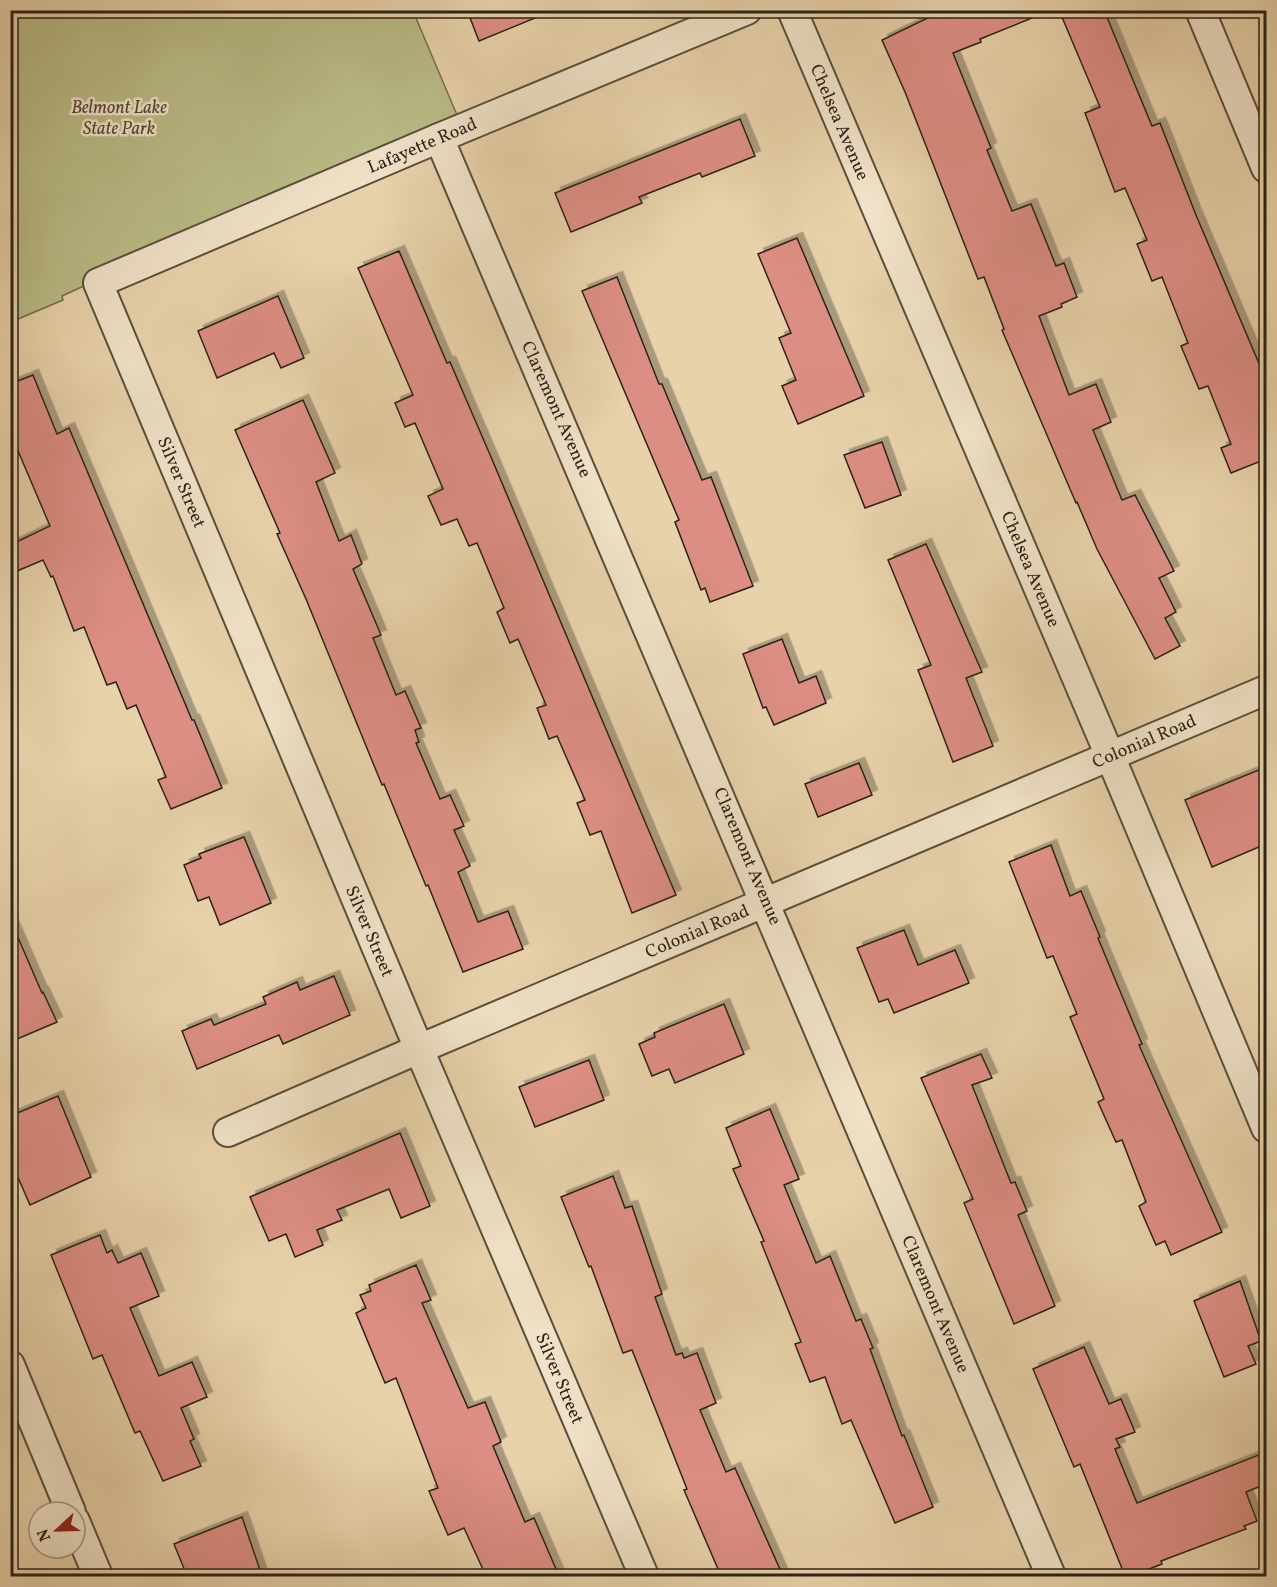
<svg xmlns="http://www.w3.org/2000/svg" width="1277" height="1587" viewBox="0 0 1277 1587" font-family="Vollkorn,serif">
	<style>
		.green { fill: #b9bb86; stroke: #726e4f; stroke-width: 1.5 }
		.building { fill: #dd8e84; stroke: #2c2218; stroke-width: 1.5; filter: url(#shadow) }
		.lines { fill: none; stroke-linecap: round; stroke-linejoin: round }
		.minor-casing { stroke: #5b4e3c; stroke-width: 32 }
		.minor { stroke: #f0e2c8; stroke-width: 28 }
		.labels { text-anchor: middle; stroke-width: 5; stroke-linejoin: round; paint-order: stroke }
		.park-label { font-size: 18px; font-style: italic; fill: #4f4834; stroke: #f0e2c8 }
		.street-label { font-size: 18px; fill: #2c2218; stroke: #f0e2c8 }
	</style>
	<defs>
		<filter id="shadow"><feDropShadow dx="5.5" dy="-5.5" stdDeviation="0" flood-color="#0004"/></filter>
	</defs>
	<rect width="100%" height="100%" fill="#e8d2aa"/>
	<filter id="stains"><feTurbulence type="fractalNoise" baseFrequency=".00333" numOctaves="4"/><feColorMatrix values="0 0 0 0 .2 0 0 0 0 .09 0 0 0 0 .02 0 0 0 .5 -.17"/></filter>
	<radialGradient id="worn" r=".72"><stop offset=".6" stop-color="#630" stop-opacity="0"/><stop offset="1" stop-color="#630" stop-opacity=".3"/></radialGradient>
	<path class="green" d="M11 11H413L457 115 62 296 63 300 11 322Z"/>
	<g class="building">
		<path d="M467 10H552V11L479 41Z"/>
		<path d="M944 10H1047V12L980 39 981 42 953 53 991 148 987 150 1012 211 1031 204 1056 266 1064 263 1077 297 1061 304 1062 307 1039 316 1069 395 1096 384 1111 422 1093 430 1122 500 1135 495 1174 571 1159 578 1176 612 1165 618 1180 646 1155 659 1097 549 1077 502 1076 503 1002 330 1004 329 984 277 978 279 905 92 882 40Z"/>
		<path d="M1059 10H1104L1152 126 1160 123 1196 215 1266 380V459L1231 473 1221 448 1231 444 1208 386 1199 389 1181 346 1188 343 1162 277 1152 281 1137 244 1147 240 1125 188 1115 192 1085 113 1100 107Z"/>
		<path d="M740 119 755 156 702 177 700 173 639 197 642 203 571 232 555 193Z"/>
		<path d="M797 238 864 396 798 424 782 386 796 380 779 338 791 333 758 254Z"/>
		<path d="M399 251 447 363 450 362 491 457 676 895 632 913 601 831 590 835 577 803 585 800 557 736 549 739 537 708 546 705 518 639 510 643 497 612 504 608 477 543 469 546 457 519 441 525 428 496 443 489 415 423 405 427 395 403 413 395 358 268Z"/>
		<path d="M617 277 659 384H662L702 480 711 477 753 586 710 602 705 588 701 590 675 522 679 520 582 291Z"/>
		<path d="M278 296 304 358 281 368 274 353 217 378 198 331Z"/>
		<path d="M33 375 57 434 69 428 192 720H194L222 788 171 809 158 780 166 777 136 705 127 709 116 682 107 685 84 627 74 631 53 576 51 577 43 560 10 574V545L50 526 10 432V384Z"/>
		<path d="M303 400 335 473 316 482 339 541 351 535 362 564 353 569 381 635 373 638 396 695 405 691 421 728 415 730 419 742 416 743 440 799 450 795 464 826 454 830 470 866 458 872 478 922 508 911 523 949 463 972 428 885 426 886 384 784 382 785 306 599 277 534 280 533 235 430Z"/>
		<path d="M882 442 901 495 865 508 844 455Z"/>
		<path d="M926 544 982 672 966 678 993 746 953 762 918 670 931 665 888 560Z"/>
		<path d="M782 639 799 683 816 676 826 703 774 725 766 707 763 708 743 654Z"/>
		<path d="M859 763 872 795 818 817 805 784Z"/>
		<path d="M1266 767V844L1212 867 1185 800Z"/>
		<path d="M244 837 271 903 220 925 209 897 198 901 184 865 201 858 199 854Z"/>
		<path d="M1051 845 1070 896 1081 891 1100 937 1098 938 1142 1044 1139 1045 1222 1232 1171 1255 1165 1241 1156 1245 1139 1206 1146 1202 1122 1140 1116 1142 1098 1102 1104 1099 1070 1017 1077 1014 1053 956 1047 958 1009 862Z"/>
		<path d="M10 919 42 993 43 992 57 1022 10 1042Z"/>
		<path d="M904 930 918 965 955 950 969 983 894 1013 888 999 879 1002 857 948Z"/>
		<path d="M334 976 350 1015 283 1044 279 1035 197 1069 182 1031 211 1019 214 1025 266 1004 263 997 297 982 300 990Z"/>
		<path d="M724 1004 744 1054 675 1083 669 1069 652 1076 639 1044 655 1037 654 1033Z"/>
		<path d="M981 1054 992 1078 972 1085 1011 1183 1015 1182 1027 1211 1018 1215 1055 1306 1014 1324 964 1203 973 1199 921 1078Z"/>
		<path d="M589 1060 604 1100 535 1127 519 1087Z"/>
		<path d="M58 1096 91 1177 30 1205 10 1159V1116Z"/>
		<path d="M770 1109 799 1179 784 1185 816 1263 830 1256 856 1321 861 1319 873 1348 870 1349 902 1436 904 1435 933 1507 895 1523 851 1420 842 1424 825 1377 810 1382 795 1344 801 1342 761 1242 764 1241 733 1169 741 1166 726 1128Z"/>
		<path d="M400 1133 430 1206 401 1218 389 1189 337 1210 342 1220 317 1230 323 1245 295 1257 286 1234 269 1241 250 1197Z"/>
		<path d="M613 1176 625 1208 632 1206 662 1294 655 1297 676 1355 682 1353 684 1358 697 1353 716 1403 700 1410 726 1472 735 1468 783 1576H721L684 1490 687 1489 632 1350 623 1353 591 1266 589 1267 561 1197Z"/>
		<path d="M100 1235 107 1253 112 1250 118 1263 141 1253 159 1296 130 1308 159 1376 192 1362 207 1397 181 1408 194 1439 190 1441 201 1466 163 1481 140 1431 135 1433 102 1355 93 1359 51 1255Z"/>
		<path d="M416 1265 431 1300 422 1303 468 1408 485 1402 501 1442 493 1446 525 1522 534 1518 559 1576H486L464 1528 448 1535 429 1491 438 1488 396 1378 385 1383 356 1313 366 1308 360 1295 371 1291 369 1285Z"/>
		<path d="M1240 1281 1261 1341 1248 1346 1256 1364 1224 1377 1194 1301Z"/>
		<path d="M1084 1347 1109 1404 1121 1399 1135 1432 1116 1439 1120 1447 1115 1449 1137 1503 1266 1452V1484L1246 1492 1257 1521 1244 1526 1246 1529 1161 1561 1162 1564 1131 1576H1125L1080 1464 1074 1467 1033 1369Z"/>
		<path d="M242 1517 262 1576H187L174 1544Z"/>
	</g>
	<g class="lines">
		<defs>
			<g id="minor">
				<path d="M792 10 1110 756 1266 1128"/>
				<path d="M1200 10 1266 168"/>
				<path d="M439 138C647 616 849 1096 1051 1576"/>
				<path d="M228 1132 419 1049 1266 690"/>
				<path d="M10 1365 71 1512"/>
				<path d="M75 1521 98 1576"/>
				<path d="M644 1576 419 1049 98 283 439 138 747 10"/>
			</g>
		</defs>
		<use href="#minor" class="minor-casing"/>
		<use href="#minor" class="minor"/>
	</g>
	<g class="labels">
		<g class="park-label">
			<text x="119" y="113">Belmont Lake<tspan x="119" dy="21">State Park</tspan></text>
		</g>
		<g class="street-label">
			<text transform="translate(840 122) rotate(67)" y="6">Chelsea Avenue</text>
			<text transform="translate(422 145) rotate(-23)" y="6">Lafayette Road</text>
			<text transform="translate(557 409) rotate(66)" y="6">Claremont Avenue</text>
			<text transform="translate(182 482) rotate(67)" y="6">Silver Street</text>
			<text transform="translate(1031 569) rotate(67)" y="6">Chelsea Avenue</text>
			<text transform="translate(1144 741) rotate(-23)" y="6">Colonial Road</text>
			<text transform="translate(748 856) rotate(67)" y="6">Claremont Avenue</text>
			<text transform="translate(370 931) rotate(67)" y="6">Silver Street</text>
			<text transform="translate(697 931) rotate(-23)" y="6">Colonial Road</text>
			<text transform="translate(936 1304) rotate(67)" y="6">Claremont Avenue</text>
			<text transform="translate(560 1378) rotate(67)" y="6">Silver Street</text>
		</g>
	</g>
	<rect width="1277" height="1587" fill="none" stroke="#e8d2aa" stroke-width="36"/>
	<rect x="12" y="12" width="1253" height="1563" fill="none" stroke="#2c2218" stroke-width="3"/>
	<rect x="18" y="18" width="1241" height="1551" fill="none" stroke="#2c2218" stroke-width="1.5"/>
	<g transform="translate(57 1530) rotate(248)"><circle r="28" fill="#f0e2c8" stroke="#a29582" stroke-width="1.5"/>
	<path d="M0-4.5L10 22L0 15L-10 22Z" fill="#8f2418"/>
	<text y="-9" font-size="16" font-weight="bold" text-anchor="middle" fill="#2c2218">N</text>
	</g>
	<rect width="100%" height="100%" filter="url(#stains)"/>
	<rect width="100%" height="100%" fill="url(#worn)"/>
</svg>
